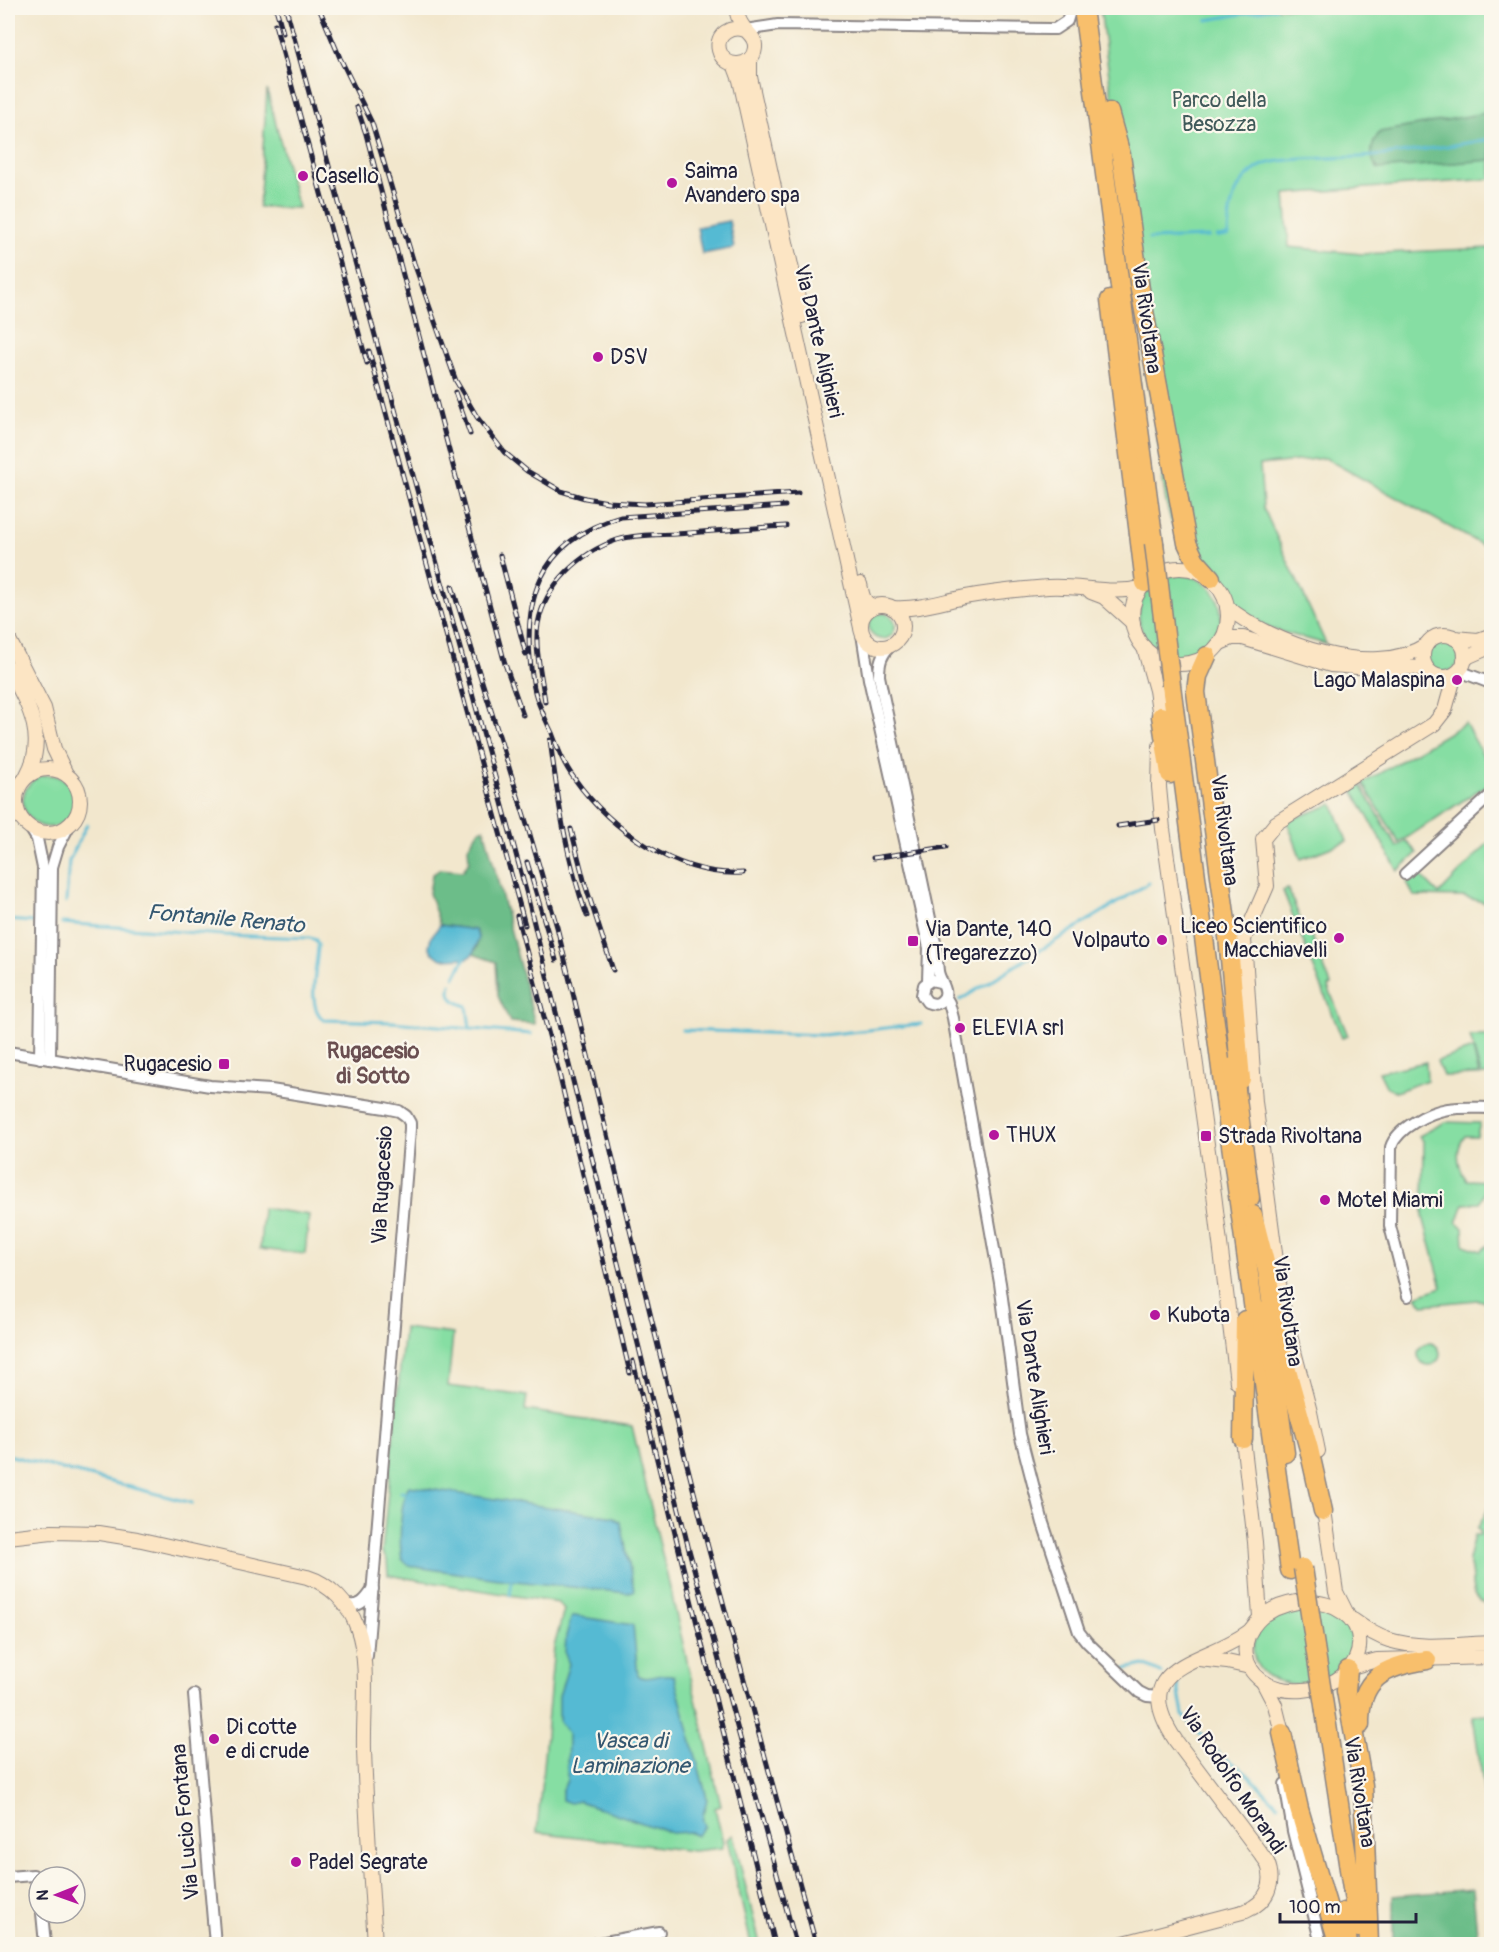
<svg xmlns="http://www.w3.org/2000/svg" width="1499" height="1952" viewBox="0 0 1499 1952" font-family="Pangolin,sans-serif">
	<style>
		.green { fill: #86dea3; stroke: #54806f; stroke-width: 1.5 }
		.forest { fill: #6cbd89; stroke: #477062; stroke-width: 1.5 }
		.water { fill: #55bad3; stroke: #3c6e87; stroke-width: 1.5 }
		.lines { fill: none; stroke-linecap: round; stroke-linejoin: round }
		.stream { stroke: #55bad3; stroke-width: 3 }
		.street-casing { stroke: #8a8484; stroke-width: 14 }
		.secondary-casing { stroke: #8a8484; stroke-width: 16 }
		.highway-casing { stroke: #8a8484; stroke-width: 21 }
		.street { stroke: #fff; stroke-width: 10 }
		.secondary { stroke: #fce5c4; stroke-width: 14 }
		.highway { stroke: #f8bf6c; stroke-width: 18 }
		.rail-casing { stroke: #22223b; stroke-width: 5 }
		.rail { stroke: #fbf7ec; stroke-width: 3; stroke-dasharray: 9; stroke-linecap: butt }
		.highway-bridge-casing { stroke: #8a8484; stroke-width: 21; stroke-linecap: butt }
		.highway-bridge { stroke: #f8bf6c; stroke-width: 18 }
		.poi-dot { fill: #b5179e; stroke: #fbf7ec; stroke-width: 2 }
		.labels { text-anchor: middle; stroke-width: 4.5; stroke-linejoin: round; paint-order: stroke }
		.park-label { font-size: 21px; fill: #405a5a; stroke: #fbf7ec }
		.poi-label { font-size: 21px; fill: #22223b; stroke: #fbf7ec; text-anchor: start }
		.street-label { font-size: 21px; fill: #22223b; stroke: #fbf7ec }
		.water-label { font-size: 22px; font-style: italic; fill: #345770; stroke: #fbf7ec }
		.neighbourhood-label { font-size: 22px; font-weight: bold; fill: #6a4f51; stroke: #fbf7ec }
	</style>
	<rect width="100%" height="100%" fill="#fbf7ec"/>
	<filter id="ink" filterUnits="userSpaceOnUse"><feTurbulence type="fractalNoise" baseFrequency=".0167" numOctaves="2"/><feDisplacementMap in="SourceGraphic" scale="12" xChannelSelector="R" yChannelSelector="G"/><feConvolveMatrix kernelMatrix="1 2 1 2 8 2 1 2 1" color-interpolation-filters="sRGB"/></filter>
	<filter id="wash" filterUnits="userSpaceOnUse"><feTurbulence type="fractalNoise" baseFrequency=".008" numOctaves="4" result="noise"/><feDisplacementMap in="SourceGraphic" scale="24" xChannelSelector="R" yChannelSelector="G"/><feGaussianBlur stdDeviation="1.35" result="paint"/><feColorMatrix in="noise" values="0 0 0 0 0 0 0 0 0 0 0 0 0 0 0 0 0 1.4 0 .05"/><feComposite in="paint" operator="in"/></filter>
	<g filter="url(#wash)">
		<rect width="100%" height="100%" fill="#f2e7cd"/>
		<g class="green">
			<path d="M1100 8H1491V179L1285 194 1289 247 1362 254 1491 248V550L1325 458 1260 465 1263 507 1326 644 1271 629 1239 609 1220 581 1181 542 1171 521 1166 502Z"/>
			<path d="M267 90 298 208 259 207Z"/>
			<circle cx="1180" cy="616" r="41"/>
			<circle cx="882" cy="626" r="13"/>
			<circle cx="1444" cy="656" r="16"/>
			<path d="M1465 723 1491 769V782L1399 843 1363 783Z"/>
			<circle cx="49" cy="801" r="26"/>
			<path d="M1361 785 1397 847 1406 841 1417 853 1398 871 1353 790Z"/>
			<path d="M1333 804 1347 841 1301 859 1287 821Z"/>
			<path d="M1491 840V904L1464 897 1414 896 1407 883 1417 872 1439 894Z"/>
			<path d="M1288 889 1306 933 1310 932 1331 985 1328 987 1348 1036 1342 1038 1283 891Z"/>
			<path d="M1470 1036H1491V1075H1481Z"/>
			<path d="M1473 1049 1479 1075 1443 1076 1437 1061Z"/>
			<path d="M1426 1062 1427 1080 1396 1092 1387 1088 1379 1072Z"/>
			<path d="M1445 1122 1480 1123 1477 1136H1465C1454 1150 1458 1166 1466 1180L1488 1181 1480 1203 1464 1204 1457 1222 1463 1228 1464 1245 1481 1251 1488 1245H1491V1302L1477 1300 1423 1305 1416 1296 1442 1287 1423 1217 1424 1142 1419 1136Z"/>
			<path d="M263 1208 309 1215 305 1254 260 1249Z"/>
			<path d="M404 1328 453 1334 448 1386 527 1396 525 1410 632 1426 721 1806 715 1808 723 1842 722 1848 693 1851 537 1832 554 1647 564 1610 559 1603 388 1575 387 1560 382 1552Z"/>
			<circle cx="1429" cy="1354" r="11"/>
			<path d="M1491 1504V1605C1462 1599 1478 1580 1468 1560L1474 1535H1480V1531L1477 1529Z"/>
			<path d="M1302 1608C1393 1615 1346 1697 1282 1682 1247 1674 1245 1636 1271 1617 1280 1610 1292 1610 1302 1608Z"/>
			<path d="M1491 1713H1492L1491 1839 1473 1716Z"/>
			<path d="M733 1835 760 1944H751L727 1839Z"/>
		</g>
		<g class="forest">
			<path d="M1491 112V160L1378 169C1368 157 1371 143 1380 132Z"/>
			<path d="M484 828 535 1024 510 1022 498 996 496 962 473 954 477 947V933L475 930 440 925 429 893 432 875 440 869 463 871 469 861 468 847 478 831Z"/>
			<path d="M1473 1889 1478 1944H1393V1896Z"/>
		</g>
		<g class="water">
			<path d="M729 221 734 248 702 254 697 227Z"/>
			<path d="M440 925 475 930 479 938 473 954 468 958 441 959 432 952 429 946 431 937Z"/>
			<path d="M409 1486 614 1517 621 1523 634 1590 628 1593 506 1580 409 1566 402 1559C399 1544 400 1498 409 1486Z"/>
			<path d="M574 1616 633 1625 638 1676C650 1682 662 1671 674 1676L707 1798C706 1809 699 1816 705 1826L696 1836 691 1832 671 1833 579 1801 570 1803 562 1800V1792L567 1780 568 1733 559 1721V1696L569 1664 565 1654 566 1636 571 1619Z"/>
		</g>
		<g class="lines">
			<g class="stream">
				<path d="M1213 9 1224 8"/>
				<path d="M1207 20 1276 8"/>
				<path d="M1217 237 1228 236C1229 206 1233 182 1261 166 1277 156 1350 159 1374 156 1413 152 1452 145 1492 139"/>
				<path d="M1149 239 1209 237"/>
				<path d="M66 902 69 861 87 824"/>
				<path d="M8 920 34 922"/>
				<path d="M62 923 224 935 310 938 316 940 318 945C318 965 305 1007 324 1020L392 1022 531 1034"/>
				<path d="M455 977 465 958"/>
				<path d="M451 984C447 999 455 1002 467 1006L470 1029"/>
				<path d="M960 1000 1149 883"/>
				<path d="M682 1030 823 1035 921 1024"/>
				<path d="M8 1455 192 1503"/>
				<path d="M401 1492 405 1493"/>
				<path d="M510 1595 512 1581"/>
				<path d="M1125 1669 1144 1665 1161 1673"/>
				<path d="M1177 1680 1183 1715 1223 1758 1240 1767 1278 1805"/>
			</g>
		</g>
	</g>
	<g filter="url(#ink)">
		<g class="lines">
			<defs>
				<g id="street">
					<path d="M745 30 778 25 1050 29H1055L1067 21 1071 8"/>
					<path d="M862 634 869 679 929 948 928 981"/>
					<path d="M890 646C881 655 879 663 879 676L936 947C937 955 937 963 938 971 939 981 952 993 941 1001 937 1005 932 1004 927 1002L922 995 924 985 931 980 940 982"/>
					<path d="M1459 671 1488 682"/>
					<path d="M29 826 37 839 43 868 40 1058"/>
					<path d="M1405 874 1492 794"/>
					<path d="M945 996 949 1003 953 1018 1000 1283 1020 1434 1043 1523 1079 1632 1087 1642 1139 1692 1147 1696 1160 1697"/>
					<path d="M8 1052 210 1086 271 1090 385 1108 399 1111 406 1116 410 1123V1129L367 1656"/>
					<path d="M50 1059 52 867 58 847 70 824"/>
					<path d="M1408 1296 1390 1226 1391 1147C1397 1128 1429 1112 1448 1109 1463 1107 1477 1108 1492 1108"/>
					<path d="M345 1604C359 1609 366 1600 373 1589"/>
					<path d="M194 1695 215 1944"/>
					<path d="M1285 1784 1293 1831 1321 1944"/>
					<path d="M8 1877 33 1875 39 1881"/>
					<path d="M42 1913 45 1944"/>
					<path d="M594 1944 659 1932"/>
				</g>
				<g id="secondary">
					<path d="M736 8C737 14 738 19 742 25 747 33 756 37 755 48 753 68 724 70 719 50 715 34 732 25 745 30"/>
					<path d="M750 59V77L802 316"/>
					<path d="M734 64 740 80 861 628"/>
					<circle cx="1180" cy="616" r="48"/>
					<path d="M860 584C862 594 863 605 875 606"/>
					<path d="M1091 592 1104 597 1133 623"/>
					<circle cx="882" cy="626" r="21"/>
					<path d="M1227 607C1272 644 1373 680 1426 645"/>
					<path d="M892 608C918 610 940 602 965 597 992 592 1021 589 1048 587 1080 585 1110 595 1141 588"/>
					<circle cx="1444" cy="656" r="21"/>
					<path d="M8 638 44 708 54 749 66 774"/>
					<path d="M1454 638 1478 640 1492 635"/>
					<path d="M1220 643 1232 638H1243L1331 665 1383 669 1408 667 1427 669"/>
					<path d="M1144 647 1156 690 1161 724"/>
					<path d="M1464 660 1469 656 1492 646"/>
					<path d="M8 667C27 703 49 737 26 777"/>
					<path d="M1160 746 1159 787 1163 829 1214 1194 1237 1382"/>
					<circle cx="48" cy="801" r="32"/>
					<path d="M1242 1431 1255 1542 1260 1617"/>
					<path d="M1318 1451 1310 1412 1285 1317 1279 1283 1255 1102 1244 939 1267 886 1263 839 1276 823 1434 724 1445 710 1455 674"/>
					<path d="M1323 1503 1336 1592 1347 1614"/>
					<path d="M8 1537 52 1532 99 1533 137 1539 307 1577C330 1584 349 1604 357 1627 370 1662 363 1711 364 1749 366 1814 371 1879 375 1944"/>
					<path d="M1297 1602C1380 1597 1378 1684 1303 1690 1231 1696 1224 1614 1297 1602Z"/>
					<path d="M1353 1620C1364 1628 1376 1636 1389 1640 1421 1650 1459 1644 1492 1643"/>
					<path d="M1199 1659 1227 1662 1250 1667"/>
					<path d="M1351 1667 1377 1660 1492 1657"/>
					<path d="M1263 1682 1275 1705 1282 1733"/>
					<path d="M1120 1944 1246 1911C1267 1902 1276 1883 1267 1862L1176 1741C1123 1662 1207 1665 1251 1630"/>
				</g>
				<g id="highway">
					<path d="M1083 8 1154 543"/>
					<path d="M1109 112 1121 155 1140 289 1187 543 1195 560 1211 578"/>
					<path d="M1110 300 1145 583"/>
					<path d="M1207 656 1198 676 1196 692 1228 937 1241 1079"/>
					<path d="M1171 685 1231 1145 1290 1570"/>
					<path d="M1161 716 1170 774"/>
					<path d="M1233 1067 1250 1198"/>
					<path d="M1253 1215 1267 1270 1275 1328 1309 1449 1323 1511"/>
					<path d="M1266 1311 1285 1453"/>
					<path d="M1243 1439 1245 1320"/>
					<path d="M1348 1670 1346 1691 1363 1785 1369 1944"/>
					<path d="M1325 1712 1358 1928"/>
					<path d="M1360 1725C1359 1678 1385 1666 1427 1660"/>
					<path d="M1282 1733 1299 1809 1338 1942"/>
					<path d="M1343 1912 1348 1944"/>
				</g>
			</defs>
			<use href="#street" class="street-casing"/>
			<use href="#secondary" class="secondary-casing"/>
			<use href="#highway" class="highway-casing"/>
			<use href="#street" class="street"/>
			<use href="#secondary" class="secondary"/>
			<use href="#highway" class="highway"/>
			<defs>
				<g id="rail">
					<path d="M276 8 283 33"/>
					<path d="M286 8 526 891 689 1550 796 1944"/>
					<path d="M319 8 340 58 372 123 414 263 456 381 477 417 504 452 527 471 561 491 585 498 608 502 645 504 798 493"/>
					<path d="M275 24 367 363"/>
					<path d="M357 107 366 134 505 664 523 715"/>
					<path d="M369 351 525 925"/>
					<path d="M455 392 470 434"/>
					<path d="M500 555 526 655"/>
					<path d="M452 586 528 828 557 927 678 1429 708 1547 816 1944"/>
					<path d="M545 702C542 677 534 649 538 624 545 585 581 552 617 540 636 534 657 535 676 534 713 531 750 528 786 526"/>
					<path d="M550 740C558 800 566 859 587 916"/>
					<path d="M1118 826 1158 820"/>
					<path d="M571 829 585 884 613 970"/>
					<path d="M873 858 946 847"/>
					<path d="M527 862 556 960"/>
					<path d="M743 873C677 877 610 829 574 778 564 765 558 749 552 733 545 718 535 699 533 682 520 603 537 541 621 517L785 506"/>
					<path d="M517 916 558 1069 630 1373"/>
					<path d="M633 1361 775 1944"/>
				</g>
			</defs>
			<use href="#rail" class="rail-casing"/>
			<use href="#rail" class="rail"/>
			<defs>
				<g id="highway-bridge">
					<path d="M1154 543 1171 685"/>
					<path d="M1303 1568 1325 1712"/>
				</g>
			</defs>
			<use href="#highway-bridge" class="highway-bridge-casing"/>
			<use href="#highway-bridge" class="highway-bridge"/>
		</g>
	</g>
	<g class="poi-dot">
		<circle cx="303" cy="176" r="6"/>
		<circle cx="672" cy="183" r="6"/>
		<circle cx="598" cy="357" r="6"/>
		<circle cx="1457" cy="680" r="6"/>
		<circle cx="1339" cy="938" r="6"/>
		<circle cx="1162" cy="940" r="6"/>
		<rect x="907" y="935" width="12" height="12" rx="3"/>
		<circle cx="960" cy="1028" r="6"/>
		<rect x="218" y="1058" width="12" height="12" rx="3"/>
		<circle cx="994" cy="1135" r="6"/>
		<rect x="1200" y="1130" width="12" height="12" rx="3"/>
		<circle cx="1325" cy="1200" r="6"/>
		<circle cx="1155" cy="1315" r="6"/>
		<circle cx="214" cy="1739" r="6"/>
		<circle cx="296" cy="1862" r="6"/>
	</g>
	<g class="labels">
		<g class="park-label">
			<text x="1219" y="107">Parco della<tspan x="1219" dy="24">Besozza</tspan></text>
		</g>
		<g class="poi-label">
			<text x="684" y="178">Saima<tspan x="684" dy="24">Avandero spa</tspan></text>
			<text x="315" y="183">Casello</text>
			<text x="610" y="364">DSV</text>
			<text x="1445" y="687" text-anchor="end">Lago Malaspina</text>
			<text x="1327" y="933" text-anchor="end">Liceo Scientifico<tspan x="1327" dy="24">Macchiavelli</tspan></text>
			<text x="925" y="936">Via Dante, 140<tspan x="925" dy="24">(Tregarezzo)</tspan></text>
			<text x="1150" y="947" text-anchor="end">Volpauto</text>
			<text x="972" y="1035">ELEVIA srl</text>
			<text x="212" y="1071" text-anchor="end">Rugacesio</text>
			<text x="1006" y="1142">THUX</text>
			<text x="1218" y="1143">Strada Rivoltana</text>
			<text x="1337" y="1207">Motel Miami</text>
			<text x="1167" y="1322">Kubota</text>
			<text x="226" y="1734">Di cotte<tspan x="226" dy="24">e di crude</tspan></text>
			<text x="308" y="1869">Padel Segrate</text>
		</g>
		<g class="street-label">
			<text transform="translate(1147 318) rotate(82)" y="7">Via Rivoltana</text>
			<text transform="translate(819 341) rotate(77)" y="7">Via Dante Alighieri</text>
			<text transform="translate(1225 830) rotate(83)" y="7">Via Rivoltana</text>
			<text transform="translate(382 1185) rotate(-87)" y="7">Via Rugacesio</text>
			<text transform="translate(1288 1311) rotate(82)" y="7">Via Rivoltana</text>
			<text transform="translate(1035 1377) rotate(81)" y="7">Via Dante Alighieri</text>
			<text transform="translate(1233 1780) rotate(56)" y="7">Via Rodolfo Morandi</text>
			<text transform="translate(1360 1792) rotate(81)" y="7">Via Rivoltana</text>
			<text transform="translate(185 1822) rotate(-95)" y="7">Via Lucio Fontana</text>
		</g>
		<g class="water-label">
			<text transform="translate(226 918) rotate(5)" y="8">Fontanile Renato</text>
			<text x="630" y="1748">Vasca di<tspan x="630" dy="25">Laminazione</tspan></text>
		</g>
		<g class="neighbourhood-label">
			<text x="373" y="1058">Rugacesio<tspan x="373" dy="25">di Sotto</tspan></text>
		</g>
	</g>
	<rect width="1499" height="1952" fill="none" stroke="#fbf7ec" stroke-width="30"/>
	<g transform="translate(57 1895) rotate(269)"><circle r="28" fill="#fbf7ec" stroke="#a4a2a5" stroke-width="1.5"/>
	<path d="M0-4.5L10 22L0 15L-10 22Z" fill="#b5179e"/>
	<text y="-9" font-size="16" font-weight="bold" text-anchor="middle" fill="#22223b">N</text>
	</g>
	<path d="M1280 1913v9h136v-9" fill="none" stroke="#22223b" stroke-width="3"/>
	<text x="1289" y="1913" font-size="18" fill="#22223b" stroke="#fbf7ec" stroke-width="4.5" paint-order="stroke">100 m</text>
</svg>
